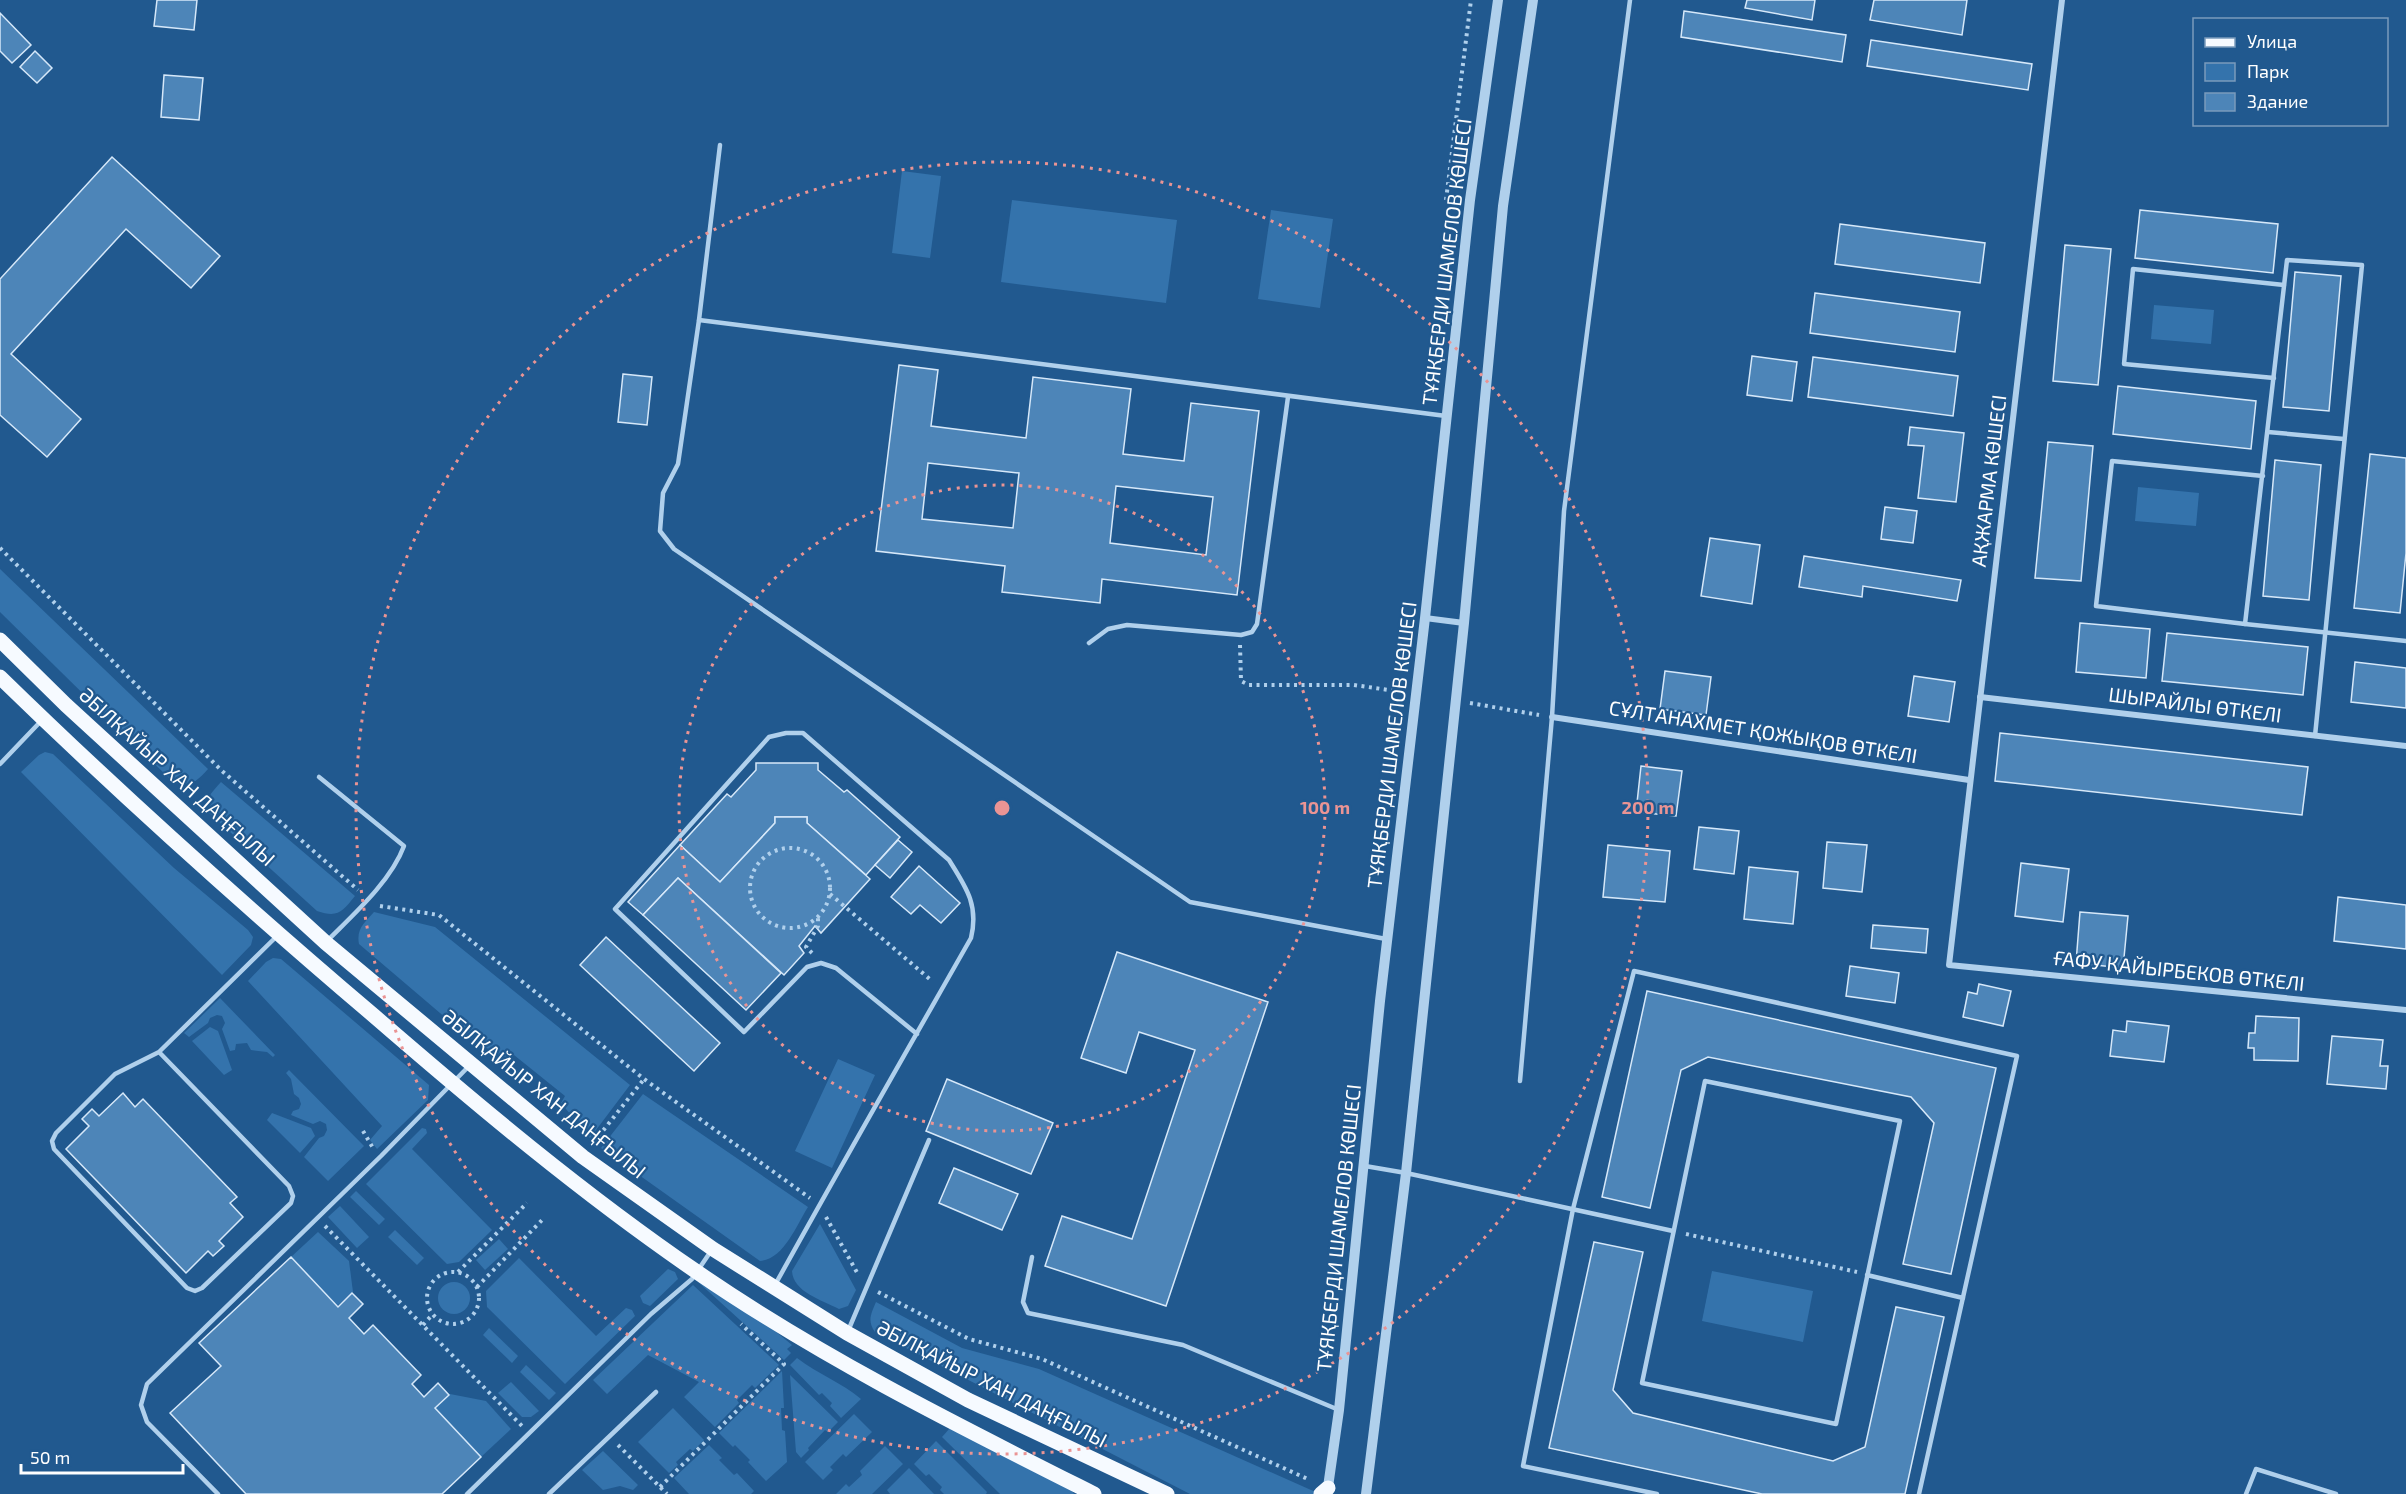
<svg xmlns="http://www.w3.org/2000/svg" width="2406" height="1494" viewBox="0 0 2406 1494" font-family="'Exo 2',sans-serif">
	<style>
		.green { fill: #3473ac }
		.building { fill: #4d85b8; stroke: #d6e8f9; stroke-width: 1.5; fill-rule: evenodd }
		.lines { fill: none; stroke-linecap: round; stroke-linejoin: round }
		.path { stroke: #b0d0ec; stroke-width: 4; stroke-dasharray: 3 4.5; stroke-linecap: butt }
		.service { stroke: #b0d0ec; stroke-width: 4.5 }
		.minor { stroke: #b0d0ec; stroke-width: 6 }
		.tertiary { stroke: #b0d0ec; stroke-width: 10 }
		.primary { stroke: #f6faff; stroke-width: 15 }
		.ring { fill: none; stroke: #ea9494; stroke-width: 3; stroke-dasharray: 3 6 }
		.labels { text-anchor: middle; stroke-width: 4.5; stroke-linejoin: round; paint-order: stroke }
		.street-label { font-size: 20px; fill: #fff; stroke: #21598f }
		.centre { fill: #ea9494; stroke: #21598f; stroke-width: 3 }
		.ring-label { font-size: 18px; text-anchor: middle; font-weight: bold; fill: #ea9494; stroke: #21598f; stroke-width: 4.5; stroke-linejoin: round; paint-order: stroke }
	</style>
	<rect width="100%" height="100%" fill="#21598f"/>
	<g class="green">
		<path d="M902 171 941 176 930 258 892 253Z"/>
		<path d="M1012 200 1177 220 1166 303 1001 282Z"/>
		<path d="M1271 210 1333 219 1320 308 1258 299Z"/>
		<path d="M2154 305 2214 310 2211 344 2151 339Z"/>
		<path d="M2138 487 2199 493 2196 526 2135 521Z"/>
		<path d="M0 569 208 769C197 781 191 787 174 783L0 612Z"/>
		<path d="M45 752 53 754 174 868 248 930 253 937 251 945 222 975 21 772 39 755Z"/>
		<path d="M221 782 355 896C342 912 338 918 317 911L208 812C205 798 212 792 221 782Z"/>
		<path d="M374 912 435 927 630 1085 590 1138 561 1103 565 1096 514 1055 508 1061 467 1036 359 944C356 929 365 922 374 912Z"/>
		<path d="M273 958 281 959 429 1085 428 1100 377 1149 370 1140 382 1126 248 981 266 962Z"/>
		<path d="M220 998 275 1055 273 1057 267 1052 251 1050 247 1043 236 1044 235 1050 230 1051 222 1029 225 1023 222 1016 217 1015 210 1018 208 1023 189 1037 184 1033Z"/>
		<path d="M210 1027 218 1031 232 1070 224 1075 192 1041Z"/>
		<path d="M838 1059 875 1075 832 1168 795 1151Z"/>
		<path d="M289 1070 364 1146 328 1181 304 1157 319 1138 324 1136 327 1130 326 1124 320 1121 313 1124 291 1115 293 1111 299 1109 301 1104 299 1098 294 1094 291 1079 286 1073Z"/>
		<path d="M643 1094 808 1207C796 1226 784 1259 760 1261L601 1148Z"/>
		<path d="M272 1113 311 1128 315 1136 300 1153 267 1120Z"/>
		<path d="M422 1128 426 1129 427 1133 412 1149 492 1230 459 1262 447 1264 366 1184Z"/>
		<path d="M356 1191 385 1219 379 1225 350 1197Z"/>
		<path d="M340 1206 369 1237 357 1248 328 1217Z"/>
		<path d="M820 1224 856 1290 848 1306 839 1309C822 1300 793 1292 792 1271Z"/>
		<path d="M395 1230 424 1258 417 1265 388 1237Z"/>
		<path d="M318 1232 349 1261 353 1292 337 1306 291 1257Z"/>
		<path d="M499 1239 508 1249 485 1270 476 1260Z"/>
		<path d="M519 1258 596 1336 626 1308 632 1310 635 1316 565 1384 487 1307 486 1291Z"/>
		<path d="M668 1269 675 1272 678 1279 650 1306 643 1303 640 1296Z"/>
		<path d="M1712 1271 1813 1291 1803 1342 1702 1321Z"/>
		<path d="M703 1281 751 1311 792 1345 787 1349 791 1353 784 1360 698 1282Z"/>
		<circle cx="454" cy="1298" r="16"/>
		<path d="M693 1285 779 1365 755 1388 752 1385 737 1400 739 1403 715 1427 684 1397 699 1382 648 1355 607 1394 593 1380Z"/>
		<path d="M876 1302 962 1348 1039 1369 1320 1494H1190L875 1332C867 1321 871 1314 876 1302Z"/>
		<path d="M489 1328 518 1356 512 1363 483 1335Z"/>
		<path d="M797 1358C818 1374 842 1383 861 1399L841 1418 830 1406 832 1403 822 1393 819 1395 790 1365Z"/>
		<path d="M526 1365 556 1393 549 1400 520 1372Z"/>
		<path d="M782 1371 784 1408H781L782 1430 785 1431 787 1462 766 1481 748 1462 750 1460 735 1445 733 1447 719 1433Z"/>
		<path d="M790 1375 838 1422 828 1432 825 1430 808 1448 809 1450 801 1458 796 1452Z"/>
		<path d="M511 1382 539 1411 531 1417H522L498 1393Z"/>
		<path d="M450 1394 486 1401 511 1429 481 1457 435 1408Z"/>
		<path d="M673 1408 704 1440 693 1451 690 1449 676 1462 678 1465 669 1473 638 1442Z"/>
		<path d="M854 1414 872 1432 846 1457 843 1454 830 1467 833 1470 823 1480 805 1462Z"/>
		<path d="M950 1428 1070 1488 1074 1494H1000L942 1437Z"/>
		<path d="M936 1441 987 1492 986 1494H944L940 1490 942 1487 929 1474 926 1476 914 1464Z"/>
		<path d="M709 1445 722 1458 719 1460 734 1475 737 1473 754 1491 751 1494H689L674 1478Z"/>
		<path d="M885 1446 903 1464 872 1494H836L846 1484 849 1487 862 1475 860 1471Z"/>
		<path d="M603 1451 638 1485 633 1490 620 1486 603 1490 582 1470Z"/>
		<path d="M909 1468 934 1494H890L887 1490Z"/>
	</g>
	<g class="building">
		<path d="M157 0H197L194 30 154 26Z"/>
		<path d="M1747 0H1815L1812 20 1745 8Z"/>
		<path d="M1874 0H1967L1962 35 1870 20Z"/>
		<path d="M1684 11 1846 35 1842 62 1681 37Z"/>
		<path d="M0 13 31 45 12 63 0 51Z"/>
		<path d="M1871 40 2032 64 2028 90 1867 66Z"/>
		<path d="M35 51 52 68 37 83 20 67Z"/>
		<path d="M164 75 203 78 199 120 161 117Z"/>
		<path d="M112 157 220 256 191 288 126 229 11 354 81 419 47 457 0 415V279Z"/>
		<path d="M2140 210 2278 224 2273 273 2135 258Z"/>
		<path d="M1840 224 1985 243 1980 283 1835 264Z"/>
		<path d="M2065 245 2111 249 2098 385 2053 381Z"/>
		<path d="M2295 272 2341 276 2329 411 2283 407Z"/>
		<path d="M1815 293 1960 312 1955 352 1810 333Z"/>
		<path d="M1752 356 1797 362 1792 401 1747 395Z"/>
		<path d="M1813 357 1958 376 1953 416 1808 397Z"/>
		<path d="M899 365 938 370 931 426 1026 438 1033 377 1131 389 1123 454 1184 461 1191 403 1259 411 1237 595 1102 579 1100 603 1002 592 1005 566 876 551ZM928 463 1019 473 1013 528 922 519ZM1116 486 1213 497 1206 555 1110 543Z"/>
		<path d="M623 374 652 377 647 425 618 422Z"/>
		<path d="M2118 386 2256 401 2251 449 2113 434Z"/>
		<path d="M1910 427 1964 433 1956 502 1918 498 1924 446 1908 445Z"/>
		<path d="M2048 442 2093 446 2081 581 2035 578Z"/>
		<path d="M2370 454 2406 458V553L2400 613 2354 608Z"/>
		<path d="M2275 460 2321 465 2309 600 2263 596Z"/>
		<path d="M1885 507 1917 511 1913 543 1881 539Z"/>
		<path d="M1710 538 1760 545 1752 604 1701 596Z"/>
		<path d="M1804 556 1961 580 1957 601 1863 586 1862 597 1799 587Z"/>
		<path d="M2080 623 2150 629 2146 678 2076 672Z"/>
		<path d="M2167 633 2308 647 2303 695 2162 681Z"/>
		<path d="M2355 662 2406 668V708L2351 702Z"/>
		<path d="M1665 671 1711 677 1706 715 1660 709Z"/>
		<path d="M1914 676 1955 682 1949 722 1908 716Z"/>
		<path d="M2000 733 2308 767 2302 815 1995 781Z"/>
		<path d="M756 763H818V770L844 792 847 790 900 837 866 875 807 823V817H775V823L720 882 680 845 727 794 731 797 756 770Z"/>
		<path d="M1641 766 1682 771 1676 816 1636 812Z"/>
		<path d="M775 817H807V823L870 879 821 933 815 926 799 946 804 953 784 975 678 878 643 915 628 902 680 845 720 882 775 823Z"/>
		<path d="M1699 827 1739 831 1734 874 1694 869Z"/>
		<path d="M898 840 912 852 890 878 875 865Z"/>
		<path d="M1827 842 1867 845 1862 892 1823 888Z"/>
		<path d="M1608 845 1670 851 1665 902 1603 897Z"/>
		<path d="M2021 863 2069 869 2063 922 2015 916Z"/>
		<path d="M919 866 960 903 941 923 920 905 911 914 891 897Z"/>
		<path d="M1749 867 1798 872 1793 924 1744 919Z"/>
		<path d="M678 878 781 973 746 1010 643 915Z"/>
		<path d="M2338 897 2406 905V949L2334 941Z"/>
		<path d="M2080 912 2128 916 2123 968 2076 963Z"/>
		<path d="M1873 925 1928 929 1926 953 1871 948Z"/>
		<path d="M606 937 720 1043 694 1071 580 965Z"/>
		<path d="M1117 952 1268 1002 1166 1306 1045 1266 1062 1216 1132 1239 1195 1050 1139 1032 1126 1073 1081 1058Z"/>
		<path d="M1850 966 1899 973 1895 1003 1846 996Z"/>
		<path d="M1979 984 2011 991 2003 1026 1963 1017 1968 992 1977 994Z"/>
		<path d="M1647 991 1996 1068 1951 1274 1903 1264 1934 1123 1911 1097 1708 1057 1681 1070 1650 1208 1602 1197Z"/>
		<path d="M2256 1016 2299 1018 2298 1061 2254 1060V1048H2248L2249 1033H2255Z"/>
		<path d="M2127 1021 2169 1026 2164 1062 2110 1056 2113 1030 2126 1032Z"/>
		<path d="M2332 1036 2383 1040 2380 1066H2388L2386 1089 2327 1084Z"/>
		<path d="M947 1079 1053 1123 1031 1174 926 1131Z"/>
		<path d="M123 1093 135 1107 143 1099 237 1197 230 1203 243 1217 219 1241 224 1246 213 1256 208 1251 186 1273 66 1149 89 1126 82 1119 92 1109 99 1116Z"/>
		<path d="M954 1168 1018 1194 1002 1230 939 1203Z"/>
		<path d="M1594 1242 1643 1252 1613 1390 1633 1413 1833 1461 1865 1447 1896 1307 1944 1317 1905 1494H1762L1549 1448Z"/>
		<path d="M291 1257 338 1307 352 1293 363 1304 349 1318 364 1334 373 1325 421 1375 412 1384 424 1397 438 1383 449 1395 435 1408 481 1457 442 1494H246L170 1413 221 1366 199 1343Z"/>
	</g>
	<g class="lines">
		<g class="path">
			<path d="M1446 200 1471 0"/>
			<path d="M0 548 221 770 358 890"/>
			<path d="M1240 645 1241 681 1249 685H1354L1403 692"/>
			<path d="M1470 703 1539 715"/>
			<circle cx="790" cy="888" r="40"/>
			<path d="M830 894 932 981"/>
			<path d="M380 906 439 915 644 1079 810 1198"/>
			<path d="M812 953 806 947 818 926V918"/>
			<path d="M363 1131 373 1148"/>
			<path d="M594 1142 644 1079"/>
			<path d="M826 1217 859 1276"/>
			<path d="M325 1226 522 1426"/>
			<path d="M1686 1234 1857 1272"/>
			<circle cx="453" cy="1298" r="26"/>
			<path d="M458 1272 527 1203"/>
			<path d="M477 1287 544 1218"/>
			<path d="M878 1292 969 1339 1042 1359 1310 1480"/>
			<path d="M423 1325 432 1315"/>
			<path d="M618 1445 667 1494"/>
			<path d="M660 1487 784 1364 741 1324"/>
		</g>
		<g class="service">
			<path d="M720 145 699 320 678 464 663 493 660 531 674 549 1190 902 1386 939"/>
			<path d="M699 320 1446 416"/>
			<path d="M2274 378 2124 364 2133 269 2284 285"/>
			<path d="M2268 432 2344 439"/>
			<path d="M2263 476 2112 461 2096 606 2245 624 2287 260 2362 265 2315 736"/>
			<path d="M2245 624 2406 641"/>
			<path d="M1089 643 1108 629 1127 625 1241 635 1252 632 1257 624 1288 397"/>
			<path d="M0 764 42 720"/>
			<path d="M319 777 404 846C391 881 354 914 328 940"/>
			<path d="M159 1052 289 1186 293 1196 291 1203 202 1288 195 1291 187 1288 54 1149 52 1141 56 1133 115 1074 159 1052 277 936"/>
			<path d="M1520 1081 1552 717 1564 511 1630 0"/>
			<path d="M1705 1081 1900 1121 1836 1424 1642 1383Z"/>
			<path d="M1365 1166 1406 1173 1673 1231"/>
			<path d="M1032 1257 1023 1302 1028 1313 1183 1345 1339 1410"/>
			<path d="M1867 1275 1963 1298"/>
			<path d="M775 1285C839 1169 905 1054 971 938 979 905 966 887 949 860L803 733H786L769 737 615 909 744 1032 807 967 821 963 836 968 917 1034"/>
			<path d="M848 1331 929 1140"/>
			<path d="M218 1494 147 1422 141 1405 147 1384 381 1156 470 1065"/>
			<path d="M467 1494 651 1314 692 1279 711 1251"/>
			<path d="M549 1494 656 1392"/>
			<path d="M1657 1494 1523 1466 1573 1209 1634 971 2017 1056 1919 1494"/>
			<path d="M2246 1494 2256 1469 2336 1494"/>
		</g>
		<g class="minor">
			<path d="M2062 0 1949 965 2406 1010"/>
			<path d="M1425 618 1464 623"/>
			<path d="M1980 697 2406 746"/>
			<path d="M1552 717 1969 780"/>
		</g>
		<g class="tertiary">
			<path d="M1327 1494 1339 1410 1380 1001 1425 618 1470 200 1498 0"/>
			<path d="M1366 1494 1406 1173 1464 623 1503 206 1533 0"/>
		</g>
		<g class="primary">
			<path d="M0 640 66 705 326 943 583 1157 713 1249 847 1333 968 1400 1167 1494"/>
			<path d="M0 677C120 794 245 906 373 1015 477 1105 583 1194 697 1272 822 1358 959 1426 1094 1494"/>
			<path d="M1321 1494 1328 1488"/>
		</g>
	</g>
	<g class="ring">
		<circle cx="1002" cy="808" r="323"/>
		<circle cx="1002" cy="808" r="646"/>
	</g>
	<g class="labels">
		<g class="street-label">
			<text transform="translate(1447 262) rotate(-83)" y="7">ТҰЯҚБЕРДИ ШАМЕЛОВ КӨШЕСІ</text>
			<text transform="translate(1989 481) rotate(-83)" y="7">АҚЖАРМА КӨШЕСІ</text>
			<text transform="translate(2195 705) rotate(7)" y="7">ШЫРАЙЛЫ ӨТКЕЛІ</text>
			<text transform="translate(1763 732) rotate(9)" y="7">СҰЛТАНАХМЕТ ҚОЖЫҚОВ ӨТКЕЛІ</text>
			<text transform="translate(1392 745) rotate(-83)" y="7">ТҰЯҚБЕРДИ ШАМЕЛОВ КӨШЕСІ</text>
			<text transform="translate(177 777) rotate(42)" y="7">ӘБІЛҚАЙЫР ХАН ДАҢҒЫЛЫ</text>
			<text transform="translate(2179 971) rotate(6)" y="7">ҒАФУ ҚАЙЫРБЕКОВ ӨТКЕЛІ</text>
			<text transform="translate(544 1094) rotate(39)" y="7">ӘБІЛҚАЙЫР ХАН ДАҢҒЫЛЫ</text>
			<text transform="translate(1339 1228) rotate(-84)" y="7">ТҰЯҚБЕРДИ ШАМЕЛОВ КӨШЕСІ</text>
			<text transform="translate(992 1384) rotate(27)" y="7">ӘБІЛҚАЙЫР ХАН ДАҢҒЫЛЫ</text>
		</g>
	</g>
	<circle cx="1002" cy="808" r="9" class="centre"/>
	<g class="ring-label">
		<text x="1325" y="814">100 m</text>
		<text x="1648" y="814">200 m</text>
	</g>
	<rect x="2193" y="18" width="195" height="108" fill="#21598f" stroke="#7a9bbc" stroke-width="1.5"/>
	<rect x="2205" y="38" width="30" height="9" fill="#f6faff" stroke="#7a9bbc" stroke-width="1.5"/>
	<text x="2247" y="48" font-size="18" fill="#ffffff">Улица</text>
	<rect x="2205" y="63" width="30" height="18" fill="#3473ac" stroke="#7a9bbc" stroke-width="1.5"/>
	<text x="2247" y="78" font-size="18" fill="#ffffff">Парк</text>
	<rect x="2205" y="93" width="30" height="18" fill="#4d85b8" stroke="#7a9bbc" stroke-width="1.5"/>
	<text x="2247" y="108" font-size="18" fill="#ffffff">Здание</text>
	<path d="M21 1464v9h162v-9" fill="none" stroke="#ffffff" stroke-width="3"/>
	<text x="30" y="1464" font-size="18" fill="#ffffff" stroke="#21598f" stroke-width="4.5" paint-order="stroke">50 m</text>
</svg>
